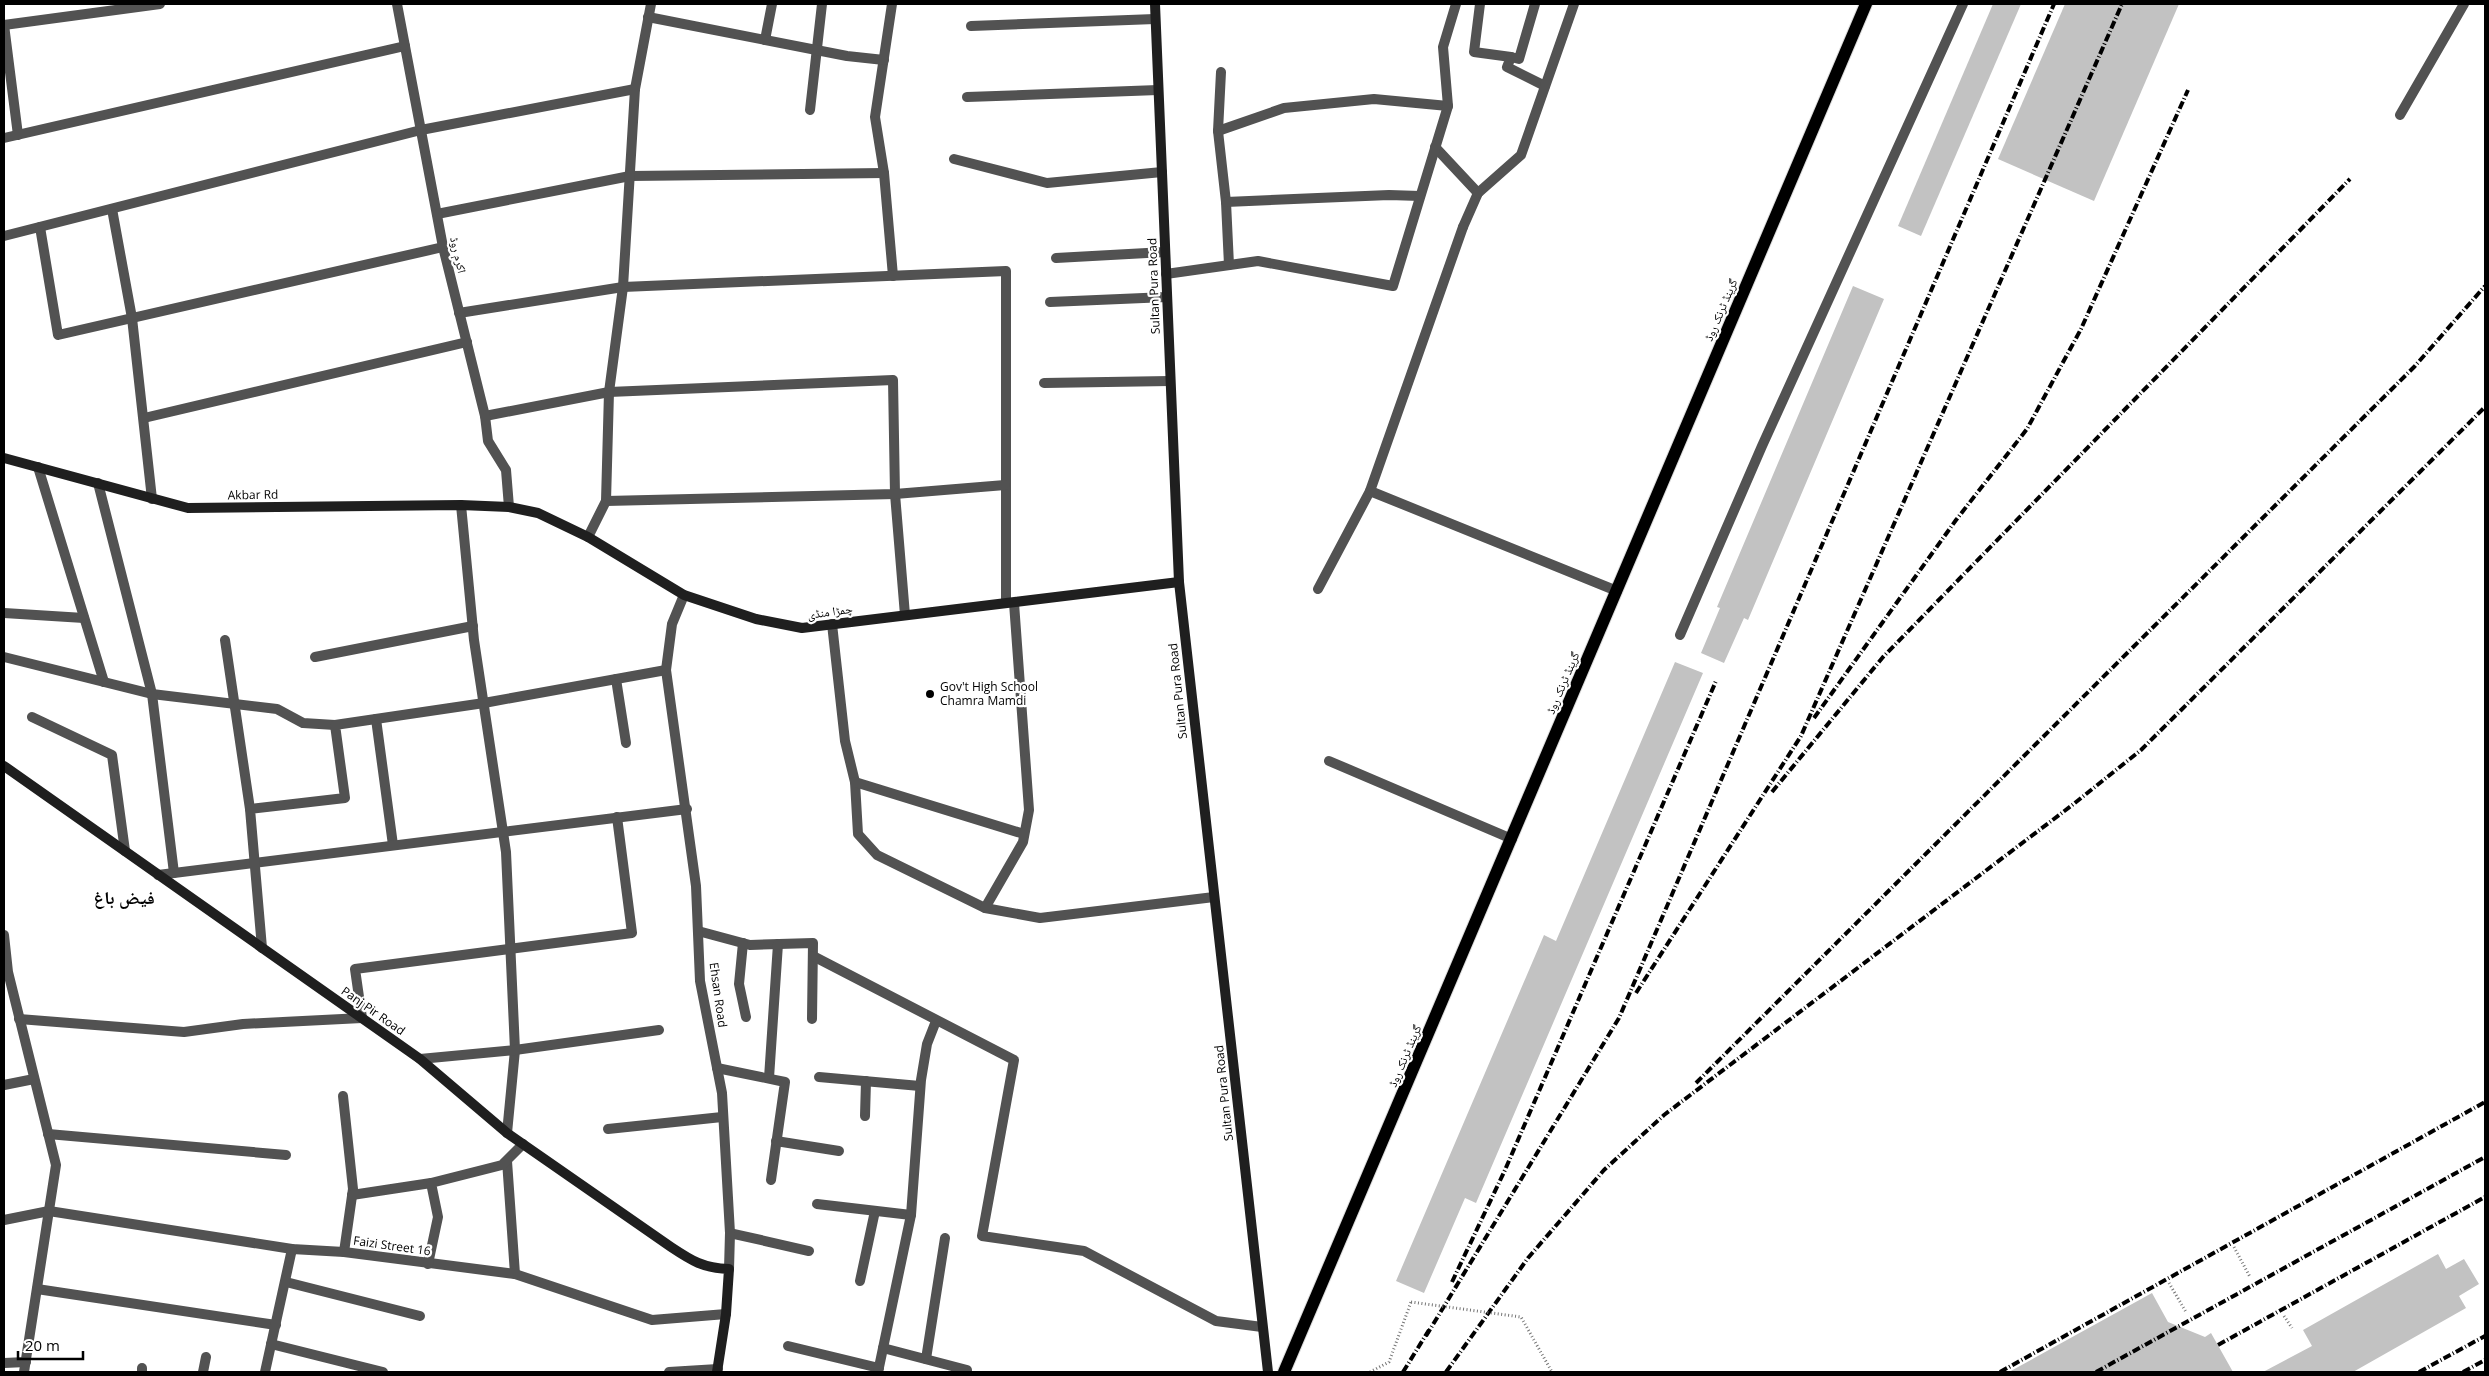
<svg xmlns="http://www.w3.org/2000/svg" width="2489" height="1376" viewBox="0 0 2489 1376" font-family="'Open Sans','Noto Naskh Arabic',sans-serif">
	<style>
		.building { fill: #c2c2c2 }
		.lines { fill: none; stroke-linecap: round; stroke-linejoin: round }
		.primary-casing { stroke: #dbdbdb; stroke-width: 14 }
		.path { stroke: #747474; stroke-width: 3; stroke-dasharray: 1 2.5; stroke-linecap: butt }
		.service { stroke: #525252; stroke-width: 10 }
		.minor { stroke: #525252; stroke-width: 10 }
		.tertiary { stroke: #525252; stroke-width: 10 }
		.secondary { stroke: #1f1f1f; stroke-width: 10 }
		.primary { stroke: #000; stroke-width: 12 }
		.rail { stroke: #000; stroke-width: 4; stroke-dasharray: 8 2.5 1 2.5; stroke-linecap: butt }
		.path-bridge { stroke: #747474; stroke-width: 3; stroke-dasharray: 1 2.5; stroke-linecap: butt }
		.poi-dot { fill: #000; stroke: #fff; stroke-width: 2 }
		.labels { text-anchor: middle; stroke-width: 4.5; stroke-linejoin: round; paint-order: stroke }
		.street-label { font-size: 12px; fill: #000; stroke: #fff }
		.poi-label { font-size: 12px; fill: #000; stroke: #fff; text-anchor: start }
		.district-label { font-size: 18px; font-weight: bold; fill: #000; stroke: #fff }
	</style>
	<rect width="100%" height="100%" fill="#fff"/>
	<g class="building">
		<path d="M1993 4H2021L1921 236 1898 226Z"/>
		<path d="M2065 4H2179L2094 201 1998 159Z"/>
		<path d="M1853 286 1884 299 1748 620 1744 618 1724 663 1701 653 1720 608 1717 607Z"/>
		<path d="M1675 662 1703 673 1476 1203 1465 1198 1424 1293 1396 1281 1544 935 1556 941Z"/>
		<path d="M2438 1254 2446 1269 2464 1259 2479 1284 2459 1296 2466 1308 2353 1372H2263L2312 1346 2303 1330Z"/>
		<path d="M2152 1293 2168 1322 2205 1337 2211 1333 2233 1372H2009Z"/>
	</g>
	<g class="lines">
		<defs>
			<path id="primary" d="M1284 1372 1866 4"/>
		</defs>
		<use href="#primary" class="primary-casing"/>
		<g class="path">
			<path d="M2234 1247 2250 1277"/>
			<path d="M2169 1283 2186 1312"/>
			<path d="M2284 1316 2292 1328"/>
			<path d="M1370 1372 1389 1362 1411 1302"/>
		</g>
		<g class="service">
			<path d="M1480 4 1474 52 1511 57 1507 67 1545 86"/>
			<path d="M765 40 772 4"/>
			<path d="M1511 57 1519 59 1535 4"/>
			<path d="M810 110 822 4"/>
			<path d="M1435 147 1478 193 1463 227"/>
			<path d="M1478 193 1521 155 1574 4"/>
			<path d="M38 467 104 682"/>
			<path d="M98 483 152 694"/>
			<path d="M4 613 84 618"/>
			<path d="M1680 635 1762 446 1963 4"/>
			<path d="M4 657 152 694 277 709 303 723 335 725"/>
			<path d="M32 717 112 755 125 851"/>
			<path d="M1329 761 1512 839"/>
			<path d="M48 1134 286 1155"/>
		</g>
		<g class="minor">
			<path d="M892 4 875 117 884 173 893 276"/>
			<path d="M648 17 847 56 884 60"/>
			<path d="M4 25 160 4"/>
			<path d="M4 25 18 135"/>
			<path d="M971 26 1155 19"/>
			<path d="M1221 72 1218 131 1226 202 1229 265"/>
			<path d="M967 97 1158 90"/>
			<path d="M2400 115 2464 4"/>
			<path d="M1218 131 1284 108 1374 99 1448 106"/>
			<path d="M4 138 405 46"/>
			<path d="M954 159 1047 183 1162 172"/>
			<path d="M1226 202 1389 195 1420 196"/>
			<path d="M112 209 132 318 152 499"/>
			<path d="M437 214 630 176 884 173"/>
			<path d="M40 227 58 335 443 247"/>
			<path d="M4 236 421 130 635 89"/>
			<path d="M1056 258 1165 252"/>
			<path d="M1166 274 1258 261 1393 286 1448 106 1443 47 1456 4"/>
			<path d="M1050 302 1167 297"/>
			<path d="M459 313 623 287 1006 271V603"/>
			<path d="M1044 383 1170 381"/>
			<path d="M485 416 609 392 893 380 895 494 905 615"/>
			<path d="M144 418 467 342"/>
			<path d="M1370 491 1617 591"/>
			<path d="M606 501 895 494 1005 485"/>
			<path d="M461 505 474 640 506 852 515 1050 507 1133"/>
			<path d="M588 537 606 501 609 392 623 287 635 89 651 4"/>
			<path d="M1318 589 1370 491 1463 227"/>
			<path d="M832 624 845 741 855 782 858 834 877 855 985 908 1040 918 1214 897"/>
			<path d="M225 640 250 809"/>
			<path d="M315 657 473 626"/>
			<path d="M616 679 626 743"/>
			<path d="M152 694 174 873"/>
			<path d="M376 719 393 845"/>
			<path d="M855 782 1024 834"/>
			<path d="M158 875 687 809"/>
			<path d="M985 908 1023 842 1029 810 1014 603"/>
			<path d="M698 931 750 945 813 943 812 1019"/>
			<path d="M743 943 739 984 746 1017"/>
			<path d="M262 948 250 809 345 798 335 725 484 703 666 670"/>
			<path d="M813 956 1014 1060 982 1236 1084 1251 1216 1321 1262 1327"/>
			<path d="M19 1019 184 1032 243 1024 362 1018 355 969 632 933 617 817"/>
			<path d="M420 1059 515 1050 659 1030"/>
			<path d="M717 1068 785 1082 771 1180"/>
			<path d="M819 1077 920 1086"/>
			<path d="M769 1078 778 944"/>
			<path d="M4 1085 34 1079"/>
			<path d="M343 1096 353 1189 344 1252"/>
			<path d="M865 1116 866 1081"/>
			<path d="M608 1129 722 1117"/>
			<path d="M776 1141 839 1151"/>
			<path d="M507 1161 515 1274"/>
			<path d="M352 1195 431 1183"/>
			<path d="M817 1204 911 1215"/>
			<path d="M4 1220 49 1211 292 1249 344 1252 515 1274 652 1320 726 1314"/>
			<path d="M730 1233 809 1251"/>
			<path d="M428 1264 438 1217 431 1183 502 1165 523 1144"/>
			<path d="M860 1281 875 1211"/>
			<path d="M286 1282 420 1316"/>
			<path d="M37 1289 276 1325"/>
			<path d="M271 1344 383 1372"/>
			<path d="M788 1346 879 1368"/>
			<path d="M883 1348 967 1370"/>
			<path d="M926 1359 945 1238"/>
			<path d="M4 1363 26 1362"/>
			<path d="M142 1372V1368"/>
			<path d="M203 1372 206 1357"/>
			<path d="M265 1372 292 1249"/>
			<path d="M878 1372 911 1215 921 1080 927 1044 936 1021"/>
		</g>
		<g class="tertiary">
			<path d="M397 4 443 247 485 416 488 441 506 470 509 507"/>
			<path d="M684 595 672 624 666 670 696 886 700 981 722 1093 730 1233 729 1269"/>
			<path d="M4 935 8 972 56 1165 24 1372"/>
			<path d="M669 1372 718 1369"/>
		</g>
		<g class="secondary">
			<path d="M1155 4 1179 582 1268 1372"/>
			<path d="M4 458 188 508 461 505 509 507 538 513 588 537 684 595 756 619 802 628 1179 582"/>
			<path d="M4 766 420 1059 507 1133 671 1247C692 1261 703 1268 729 1269L726 1314 717 1372"/>
		</g>
		<use href="#primary" class="primary"/>
		<g class="rail">
			<path d="M1814 718 1956 520 2027 429 2081 329 2188 90"/>
			<path d="M1772 792 1883 657 2350 179"/>
			<path d="M1636 993 1801 736 2122 4"/>
			<path d="M1696 1083 2415 366 2485 286"/>
			<path d="M1452 1282 1505 1170 1716 681"/>
			<path d="M1426 1336 1619 1018 2054 4"/>
			<path d="M2218 1345 2485 1197"/>
			<path d="M1403 1372 1429 1330"/>
			<path d="M1446 1372 1528 1258 1604 1170 1664 1115 2071 806 2141 750 2485 407"/>
			<path d="M2000 1372 2485 1102"/>
			<path d="M2096 1372 2485 1157"/>
			<path d="M2419 1372 2485 1336"/>
			<path d="M2463 1372 2485 1360"/>
		</g>
		<path class="path-bridge" d="M1411 1302 1521 1317 1552 1372"/>
	</g>
	<circle class="poi-dot" cx="930" cy="694" r="5"/>
	<g class="labels">
		<g class="street-label">
			<text transform="translate(458 255) rotate(77)" y="4">اکرم روڈ</text>
			<text transform="translate(1154 286) rotate(-92)" y="4">Sultan Pura Road</text>
			<text transform="translate(1721 310) rotate(-67)" y="4">گرینڈ ٹرنک روڈ</text>
			<text transform="translate(253 495) rotate(-1)" y="4">Akbar Rd</text>
			<text transform="translate(830 612) rotate(-8)" y="4">چمڑا منڈی</text>
			<text transform="translate(1563 683) rotate(-67)" y="4">گرینڈ ٹرنک روڈ</text>
			<text transform="translate(1178 691) rotate(-96)" y="4">Sultan Pura Road</text>
			<text transform="translate(718 995) rotate(82)" y="4">Ehsan Road</text>
			<text transform="translate(373 1011) rotate(35)" y="4">Panj Pir Road</text>
			<text transform="translate(1405 1056) rotate(-67)" y="4">گرینڈ ٹرنک روڈ</text>
			<text transform="translate(1224 1093) rotate(-96)" y="4">Sultan Pura Road</text>
			<text transform="translate(392 1246) rotate(8)" y="4">Faizi Street 16</text>
		</g>
		<g class="poi-label">
			<text x="940" y="691">Gov't High School<tspan x="940" dy="14">Chamra Mamdi</tspan></text>
		</g>
		<g class="district-label">
			<text x="124" y="904">فیض باغ</text>
		</g>
	</g>
	<rect width="2489" height="1376" fill="none" stroke="#000000" stroke-width="10"/>
	<path d="M18 1351v8h65v-8" fill="none" stroke="#000000" stroke-width="2.5"/>
	<text x="25" y="1351" font-size="15" fill="#000000" stroke="#ffffff" stroke-width="4" paint-order="stroke">20 m</text>
</svg>
